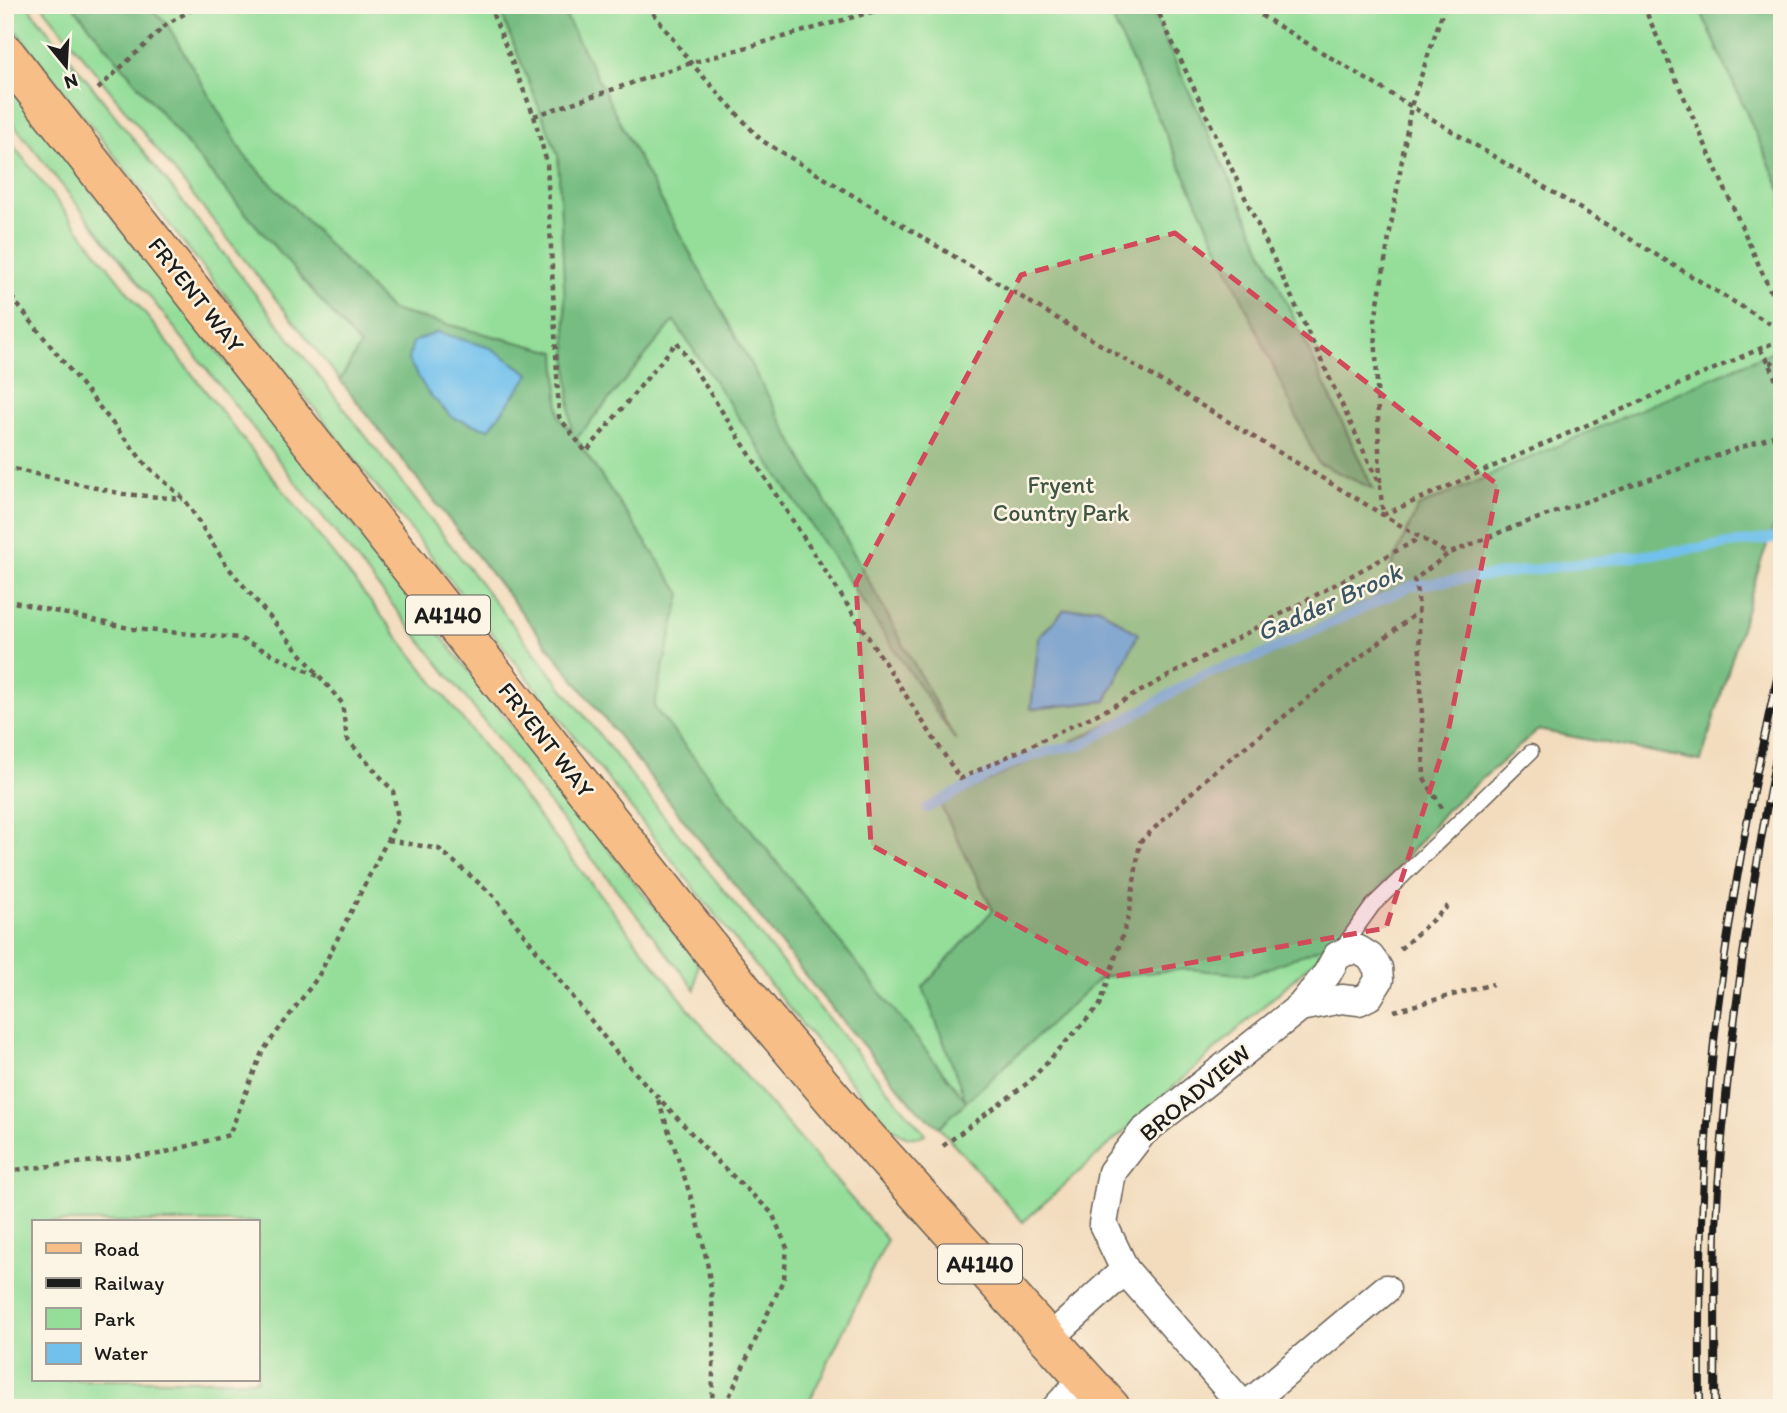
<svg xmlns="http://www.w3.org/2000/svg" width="1787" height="1413" viewBox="0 0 1787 1413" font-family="Itim,sans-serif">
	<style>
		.green { fill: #94de9a; stroke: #587d5b; stroke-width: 2; fill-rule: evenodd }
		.forest { fill: #77bd82; stroke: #4a6c4f; stroke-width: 2 }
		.water { fill: #72c1ed; stroke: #476e84; stroke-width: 2 }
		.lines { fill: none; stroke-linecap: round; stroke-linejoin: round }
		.stream { stroke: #72c1ed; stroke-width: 10 }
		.lane-casing { stroke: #675f54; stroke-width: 17 }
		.street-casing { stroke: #675f54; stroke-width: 31 }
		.primary-casing { stroke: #675f54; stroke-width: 41 }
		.path { stroke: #675f54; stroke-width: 4.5; stroke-dasharray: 5 5; stroke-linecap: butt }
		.lane { stroke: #fff; stroke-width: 14 }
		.street { stroke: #fff; stroke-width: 28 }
		.primary { stroke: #f7be88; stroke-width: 38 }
		.rail-casing { stroke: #1c1c1c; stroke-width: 8 }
		.rail { stroke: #fcf5e5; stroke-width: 5; stroke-dasharray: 16; stroke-linecap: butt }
		.marked { fill: #d1495b; fill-opacity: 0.2; stroke: #d1495b; stroke-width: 5; stroke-dasharray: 14 9; stroke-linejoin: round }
		.labels { text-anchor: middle; stroke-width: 5; stroke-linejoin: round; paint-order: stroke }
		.shield { fill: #fcf5e5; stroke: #5f5d58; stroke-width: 2 }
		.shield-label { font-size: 23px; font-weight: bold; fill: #1c1c1c }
		.street-label { font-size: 24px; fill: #1c1c1c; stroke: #fcf5e5 }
		.park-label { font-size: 24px; fill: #405642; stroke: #fcf5e5 }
		.water-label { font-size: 26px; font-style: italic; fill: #3a5665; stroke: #fcf5e5 }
	</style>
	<rect width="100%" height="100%" fill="#fcf5e5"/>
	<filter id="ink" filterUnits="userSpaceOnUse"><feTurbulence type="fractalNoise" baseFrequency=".0143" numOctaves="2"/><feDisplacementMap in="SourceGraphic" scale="14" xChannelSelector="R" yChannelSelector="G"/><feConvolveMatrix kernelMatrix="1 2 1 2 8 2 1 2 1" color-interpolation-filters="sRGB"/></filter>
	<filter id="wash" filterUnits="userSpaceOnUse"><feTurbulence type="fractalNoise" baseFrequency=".00686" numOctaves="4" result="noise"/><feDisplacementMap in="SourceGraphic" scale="28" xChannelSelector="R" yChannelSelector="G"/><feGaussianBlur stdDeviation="1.57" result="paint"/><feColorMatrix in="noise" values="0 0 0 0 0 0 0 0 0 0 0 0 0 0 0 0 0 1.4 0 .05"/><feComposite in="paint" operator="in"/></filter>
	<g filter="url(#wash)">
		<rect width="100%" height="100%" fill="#f3dcbd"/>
		<g class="green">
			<path d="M5 5H27C328 380 614 768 925 1134 910 1143 897 1132 886 1123L804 1027 5 17Z"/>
			<path d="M42 5H1782V504L1761 561 1701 761 1538 730 1446 810 1335 942 1023 1222 939 1127 917 1109 820 994 340 380Z"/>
			<path d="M5 81 698 963 695 989 5 113Z"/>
			<path d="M5 135 701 1024 887 1240 806 1408H5ZM33 1222H257V1380H33Z"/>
		</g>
		<g class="forest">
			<path d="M72 5H146L167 24 244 155 391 310 556 352 559 417 571 432 558 155 498 5H560L640 161 956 741 674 321 576 439 681 594 654 707 966 1101 923 987 993 910 940 804 1378 596 1418 507 1782 347V504L1761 561 1701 761 1538 730 1446 810 1335 942 1251 975 1187 969 1101 977 939 1127 917 1109 820 994 340 380 360 346 204 165Z"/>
			<path d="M1106 5H1149L1373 489 1318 463Z"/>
			<path d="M1698 5H1782V192Z"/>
		</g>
		<g class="water">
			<path d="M437 332 491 348 530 374 489 429 453 418 428 393 408 360 413 342Z"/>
			<path d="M1098 607 1138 634 1106 701 1031 709 1039 637 1064 610Z"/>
		</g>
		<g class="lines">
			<path class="stream" d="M927 808C973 785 1028 748 1080 746L1201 676 1257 657 1411 586 1782 537"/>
		</g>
	</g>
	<g filter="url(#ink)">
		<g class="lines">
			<defs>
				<path id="lane" d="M1339 952 1373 905 1531 752"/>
				<g id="street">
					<path d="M1049 1339 1125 1270"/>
					<path d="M1245 1407 1386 1289"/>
					<path d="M1056 1408 1084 1378"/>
					<path d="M1245 1408 1125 1270 1103 1224 1112 1172 1143 1132 1300 1007 1327 974 1337 956 1347 951 1359 950 1370 957 1378 968 1379 980 1369 996 1359 1001 1342 999 1300 1007"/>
				</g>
				<path id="primary" d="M5 53 765 1018 850 1119 1111 1408"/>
			</defs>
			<use href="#lane" class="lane-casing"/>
			<use href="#street" class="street-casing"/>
			<use href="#primary" class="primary-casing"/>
			<g class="path">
				<path d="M489 5 534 116 547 163 559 417 586 452 677 342 960 779 1110 708 1420 538"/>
				<path d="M647 5 691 63 761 140 1448 554"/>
				<path d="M1155 5 1380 486 1383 515 1782 339"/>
				<path d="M1244 5 1782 331"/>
				<path d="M1643 5 1782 317"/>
				<path d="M98 89 167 24 200 5"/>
				<path d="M534 116 691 63 896 5"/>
				<path d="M5 289 146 465 185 500 227 566 342 703 347 739 393 791 398 819 318 977 262 1052 229 1135 159 1154 5 1171"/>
				<path d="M1760 349 1770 364 1782 398"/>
				<path d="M1770 364 1782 354"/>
				<path d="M5 467 123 494 183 499"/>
				<path d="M1380 482 1375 321 1411 106 1445 5"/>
				<path d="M5 600 133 629 239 638 318 676"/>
				<path d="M1442 808 1424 778 1418 597 1414 580 1448 554 1513 527 1782 433"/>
				<path d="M388 840 439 849 494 896 615 1051 719 1163 772 1213 787 1248 784 1278 724 1408"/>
				<path d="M1400 949 1448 906"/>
				<path d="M1394 1011 1493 984"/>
				<path d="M658 1100C679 1162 704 1225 711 1290 715 1329 713 1369 712 1408"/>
				<path d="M943 1146 1029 1082 1100 1005 1129 915 1140 842 1213 772 1419 611"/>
			</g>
			<use href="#lane" class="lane"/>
			<use href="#street" class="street"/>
			<use href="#primary" class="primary"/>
			<defs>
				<g id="rail">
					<path d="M1700 1408C1699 1274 1702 1139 1718 1006 1733 888 1755 772 1782 657"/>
					<path d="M1715 1408C1716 1330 1713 1251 1719 1174 1731 1024 1752 875 1782 727"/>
				</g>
			</defs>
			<use href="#rail" class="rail-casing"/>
			<use href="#rail" class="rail"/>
		</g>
	</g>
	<path class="marked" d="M1175 233 1498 485 1447 737 1386 928 1111 977 871 845 856 583 1021 275Z"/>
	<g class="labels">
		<g class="shield">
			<rect x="406" y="595.5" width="84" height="39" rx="5"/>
			<rect x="938" y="1244.5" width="84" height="39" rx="5"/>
		</g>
		<g class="shield-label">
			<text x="448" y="623">A4140</text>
			<text x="980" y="1272">A4140</text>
		</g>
		<g class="street-label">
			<text transform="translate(196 295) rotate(52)" y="8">FRYENT WAY</text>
			<text transform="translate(546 740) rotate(52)" y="8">FRYENT WAY</text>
			<text transform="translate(1195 1093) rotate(-40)" y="8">BROADVIEW</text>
		</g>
		<g class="park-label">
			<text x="1061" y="493">Fryent<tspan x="1061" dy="28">Country Park</tspan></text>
		</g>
		<g class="water-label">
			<text transform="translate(1329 602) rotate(-24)" y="9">Gadder Brook</text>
		</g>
	</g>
	<rect width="1787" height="1413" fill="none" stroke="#fcf5e5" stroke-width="28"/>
	<rect x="32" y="1220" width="228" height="161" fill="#fcf5e5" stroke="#a29e95" stroke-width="2"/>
	<rect x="46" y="1243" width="35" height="10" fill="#f7be88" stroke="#a29e95" stroke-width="2"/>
	<text x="94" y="1256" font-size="21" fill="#1c1c1c">Road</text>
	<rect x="46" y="1278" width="35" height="10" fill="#1c1c1c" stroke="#a29e95" stroke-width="2"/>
	<text x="94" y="1290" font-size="21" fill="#1c1c1c">Railway</text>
	<rect x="46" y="1308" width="35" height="21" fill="#94de9a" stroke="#a29e95" stroke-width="2"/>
	<text x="94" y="1326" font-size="21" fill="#1c1c1c">Park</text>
	<rect x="46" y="1343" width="35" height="21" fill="#72c1ed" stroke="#a29e95" stroke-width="2"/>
	<text x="94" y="1360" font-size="21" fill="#1c1c1c">Water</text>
	<g transform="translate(66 66) rotate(162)" stroke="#fcf5e5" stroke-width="5" paint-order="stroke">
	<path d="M0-5L12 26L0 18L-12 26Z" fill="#1c1c1c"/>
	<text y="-10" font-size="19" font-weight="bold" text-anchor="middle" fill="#1c1c1c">N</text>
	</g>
</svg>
